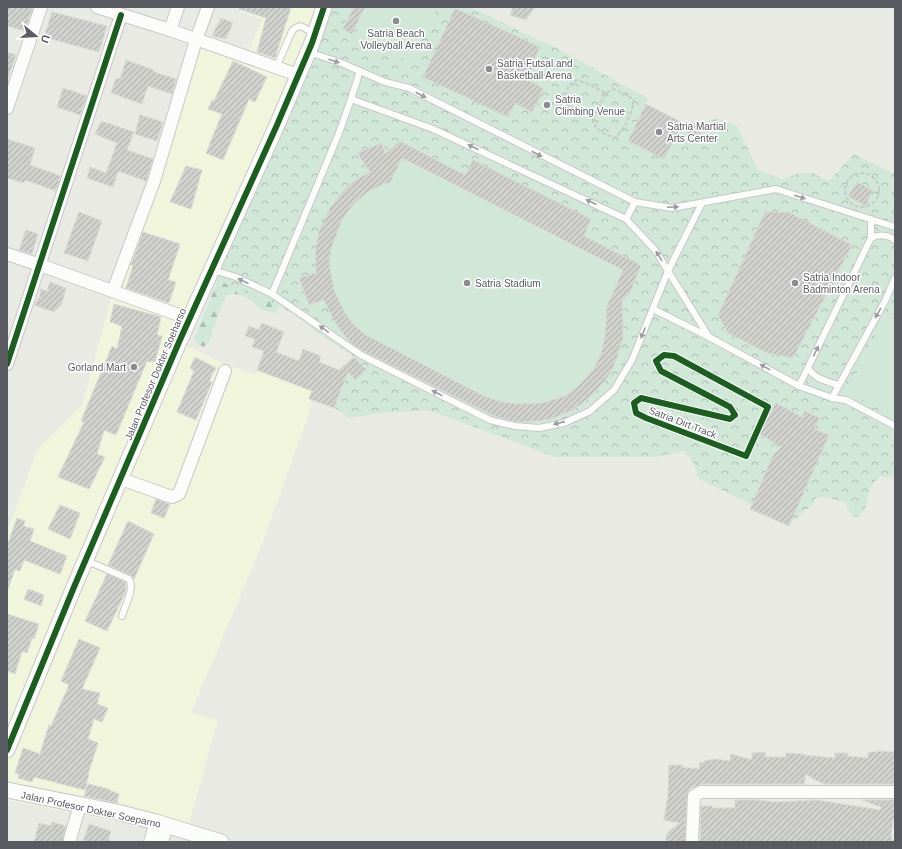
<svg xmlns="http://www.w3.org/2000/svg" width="902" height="849" viewBox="0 0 902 849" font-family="Helvetica,sans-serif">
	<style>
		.commercial { fill: #f0f5dc }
		.forest { fill: url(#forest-firs) }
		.park { fill: url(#park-crowns) }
		.pitch { fill: #d1e8d8 }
		.building { fill: url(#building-hatch); stroke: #d8dad4; fill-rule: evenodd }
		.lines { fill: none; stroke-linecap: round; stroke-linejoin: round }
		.service-casing { stroke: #c7c8c8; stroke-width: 8 }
		.minor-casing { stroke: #c7c8c8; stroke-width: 14 }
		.tertiary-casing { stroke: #c7c8c8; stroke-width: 17 }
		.path { stroke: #c7cbcb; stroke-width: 2; stroke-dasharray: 4 2; stroke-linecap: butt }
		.service { stroke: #fcfcfb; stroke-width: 6 }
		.minor { stroke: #fcfcfb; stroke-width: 12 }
		.tertiary { stroke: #fcfcfb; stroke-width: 15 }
		.cycleway-casing { stroke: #fff; stroke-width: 8 }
		.cycleway { stroke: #1b5e20; stroke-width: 6 }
		.oneway { fill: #9b9ba0 }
		.poi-dot { fill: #8c8c90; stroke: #fff; stroke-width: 1.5 }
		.labels { text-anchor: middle; stroke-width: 3; stroke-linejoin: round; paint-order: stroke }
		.poi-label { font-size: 10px; fill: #5a5a63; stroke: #fff; text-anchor: start }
		.street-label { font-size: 10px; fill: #5a5a63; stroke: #fff }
	</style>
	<defs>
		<pattern id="forest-firs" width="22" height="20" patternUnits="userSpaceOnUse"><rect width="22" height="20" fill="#d1e8d8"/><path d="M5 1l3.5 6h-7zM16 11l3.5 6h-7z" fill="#adbfb3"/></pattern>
		<pattern id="park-crowns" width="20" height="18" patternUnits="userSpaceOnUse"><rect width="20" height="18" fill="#d1e8d8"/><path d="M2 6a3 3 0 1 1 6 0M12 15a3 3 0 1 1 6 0" fill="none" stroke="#adbfb3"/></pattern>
		<pattern id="building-hatch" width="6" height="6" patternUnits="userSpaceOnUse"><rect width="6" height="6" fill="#d0d1cd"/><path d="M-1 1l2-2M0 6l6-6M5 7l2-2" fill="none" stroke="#acadaa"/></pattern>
	</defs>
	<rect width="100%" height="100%" fill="#e9eae4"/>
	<path class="commercial" d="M242 7H326L181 343 222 363 255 375 257 370 312 391 309 399 312 405 263 542 191 713 218 720 185 838 168 835 153 829 7 800V532L37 450 82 405 113 291 196 45 245 61 262 19 240 12Z"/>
	<path class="forest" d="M223 277 279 306 277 311 273 313C269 312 262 310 258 307 249 299 239 290 226 296L218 315 209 342 204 347 197 344 194 339 215 287 218 280Z"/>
	<path class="park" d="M326 7H471L540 41 551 45 649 99 646 104 683 123 692 122 703 129 704 123 716 118 737 126 758 170 782 179C806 171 806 169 829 181L854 154 894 174 893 184 895 186V477H880L874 482 870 488 866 507 858 517 852 516 845 502 823 497 816 498 812 505 795 520 785 519 775 511 751 504 699 479 693 462 685 451 656 457H555L428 410 381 413 348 418 340 411 334 408 344 383 343 367 355 380 367 370 354 357 322 336 292 313 279 306 224 283 210 280Z"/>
	<g class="pitch">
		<path d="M368 7H438L411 62 355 36Z"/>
		<path d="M400 141 465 175 473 160 591 219 584 236 641 265 630 293 622 301C625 338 622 362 596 391 575 413 544 425 513 422 492 420 462 403 443 393 416 379 389 365 362 351 344 337 333 321 325 300L309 305 299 278 316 273 319 231 330 208 343 191 370 172 357 153 382 143 385 154Z"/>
		<path d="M886 315 895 320V417L847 392Z"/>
	</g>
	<g class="building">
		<path d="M7 7H33L25 31 7 26Z"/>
		<path d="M239 7H291L275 58 257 52 266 18 239 9Z"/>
		<path d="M354 7H365L352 34 343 29Z"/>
		<path d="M513 7H535L526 20 510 15Z"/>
		<path d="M455 8 540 47 526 79 544 89 532 112 515 103 508 117 423 77Z"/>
		<path d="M52 12 107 26 99 52 44 37Z"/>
		<path d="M221 18 233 23 226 39 212 36Z"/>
		<path d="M7 52 16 55 8 78H7Z"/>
		<path d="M126 60 154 70V72L176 79 172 94 148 86 142 104 111 93 116 78 120 79Z"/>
		<path d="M233 61 267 77 255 102 249 99 223 160 206 153 222 114 208 109 212 100 214 101Z"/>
		<path d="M63 88 87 96 80 115 57 107Z"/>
		<path d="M646 104 683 123 664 159 628 141Z"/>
		<path d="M140 115 163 122 157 141 135 134Z"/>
		<path d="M101 121 134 132 127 150 153 159 146 181 118 171 113 187 87 178 90 167 106 173 117 143 95 134Z"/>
		<path d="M692 122 703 129 697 139 686 132Z"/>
		<path d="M7 139 35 148 30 165 61 176 56 191 25 180 24 183 7 178Z"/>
		<path d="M400 141 465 175 473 160 591 219 584 236 641 265 630 293 622 301 623 322V338L616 360 610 374 602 384 591 396 576 408 554 418 539 421 516 422 494 416 363 351 351 343 341 331 334 320 324 300 309 305 299 278 316 273 315 252 319 231 330 208 343 191 354 181 370 172 357 153 382 143 385 154ZM402 158 623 270 607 306 605 337 601 354 593 370 576 388 565 396 543 403 517 404 502 402 484 396 364 334 353 324 345 313 334 290 329 263 331 249 341 222 348 211 356 202 366 193 383 184 390 183Z"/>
		<path d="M186 166 202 170 191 209 170 202Z"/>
		<path d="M857 182 873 191 865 206 848 196Z"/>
		<path d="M79 212 102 221 88 261 64 253Z"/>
		<path d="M765 212H788L852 245 793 358 767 353 728 333 718 315Z"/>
		<path d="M26 230 38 234 32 254 19 250Z"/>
		<path d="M143 232 180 244 168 280 176 282 169 303 126 288 133 266 131 265Z"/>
		<path d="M50 282 66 288 62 304 54 312 34 305 40 296V289L47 291Z"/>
		<path d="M114 304 161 317 157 335 162 336 155 362 147 361 116 435 104 430 97 454 105 457 89 489 58 477 84 422 81 421 112 346 117 349 122 326 110 322Z"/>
		<path d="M262 323 284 332 276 352 299 361 303 349 321 356 319 362 339 370 354 357 367 370 355 380 348 372 334 408 309 399 312 391 257 370 264 351 252 347 255 339 245 336 249 326 259 330Z"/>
		<path d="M195 357 216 368 209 381 212 382 196 420 177 412 194 371 190 368Z"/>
		<path d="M776 403 802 417 805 411 820 418 814 429 829 435 789 526 750 509 773 455 782 447 759 434Z"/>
		<path d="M156 499 170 504 164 518 151 513Z"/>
		<path d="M60 505 80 513 70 539 48 529Z"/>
		<path d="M17 518 25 521 23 526 34 529 30 541 67 556 60 574 24 560 20 571 15 569 8 589H7V546Z"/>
		<path d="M128 521 154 534 134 579 131 575 108 565Z"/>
		<path d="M107 574 125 582 126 587 125 593 107 631 85 621Z"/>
		<path d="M28 589 44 595 41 606 24 599Z"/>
		<path d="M7 614 39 624 34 639 32 638 27 653 22 651 15 674 7 671Z"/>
		<path d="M79 639 100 648 82 689 100 693 97 704 108 708 102 722 94 719 88 739 98 743 88 774H89L85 790 34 777 32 782 18 778 19 774 15 773 23 748 40 754 49 725 51 726 69 685 61 681Z"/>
		<path d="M878 751 895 752V784H825L815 780 806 774 804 784H701L693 788H690L687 796 685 842H666V836L669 831 680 823 664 820 668 794 669 765H682V767L699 769 700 762 702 763 704 761 715 759 730 761 731 754 752 760V753L765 752V757H786V753L804 754V755L835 758V753H848L847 756 868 758V752H878Z"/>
		<path d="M88 784 109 789V790L119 794 117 803 84 796Z"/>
		<path d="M735 800H758L775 802 817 800 880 810 881 807 862 800H895V821L893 820 891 835 893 842H700L701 806H713L712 808H735Z"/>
		<path d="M52 822 66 826 62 842H34L39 823 51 826Z"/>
		<path d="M89 824 111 831 108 842H83Z"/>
	</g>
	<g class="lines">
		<defs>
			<g id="service">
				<path d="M308 52 339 62 385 82 409 88 635 202 672 208 776 189 895 227"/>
				<path d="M276 68 292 31 295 28 301 26 315 34"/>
				<path d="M351 99 433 129 626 219 655 250 709 337 799 386 832 398 846 400 895 426"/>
				<path d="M626 219 635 202"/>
				<path d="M871 238C879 234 888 235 895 240"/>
				<path d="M213 270 236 277 272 294 361 355 490 420 515 426 539 428 564 423 590 411 614 390 632 360 668 271 702 203"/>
				<path d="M272 294 339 133 351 99 360 71"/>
				<path d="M653 309 709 337"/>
				<path d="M808 368C815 379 826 381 838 385"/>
				<path d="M799 386 871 238V219"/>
				<path d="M832 398 885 301 895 278"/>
				<path d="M85 560 129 579C135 589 125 605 122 616"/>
			</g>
			<g id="minor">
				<path d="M97 7 170 30 298 75"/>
				<path d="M170 30 178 7"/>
				<path d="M7 108 41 7"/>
				<path d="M7 254 40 265 190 319"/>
				<path d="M113 291 154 181 196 40 208 7"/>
				<path d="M7 364 121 15"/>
				<path d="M121 479 172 497 179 494 225 371"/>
				<path d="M70 842V839L80 805"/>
				<path d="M150 842 156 822"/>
				<path d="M162 842 167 825"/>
				<path d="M692 842 694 796 701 792H895"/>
			</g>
			<g id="tertiary">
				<path d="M7 750 74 587 179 342 277 125 312 43 324 7"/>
				<path d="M7 790 117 812 156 822 221 842"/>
			</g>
		</defs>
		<use href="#service" class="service-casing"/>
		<use href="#minor" class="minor-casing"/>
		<use href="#tertiary" class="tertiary-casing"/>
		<g class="path">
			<path d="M593 119 606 93 614 89 625 94 634 100C632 114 625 128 615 138L605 134 596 128 593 119 567 105 565 96 569 85 577 80 586 83 606 93"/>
			<circle cx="862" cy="190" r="17"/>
		</g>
		<use href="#service" class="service"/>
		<use href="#minor" class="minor"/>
		<use href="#tertiary" class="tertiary"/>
		<defs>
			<g id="cycleway">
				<path d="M664 355 674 356 768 407 746 456 646 418 636 413 634 403 641 398 730 419 735 415 730 407 661 371 656 361Z"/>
				<path d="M7 364 121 15"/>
				<path d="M7 750 74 587 179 342 277 125 312 43 324 7"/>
			</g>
		</defs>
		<use href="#cycleway" class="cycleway-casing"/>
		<use href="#cycleway" class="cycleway"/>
	</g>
	<defs><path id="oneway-solid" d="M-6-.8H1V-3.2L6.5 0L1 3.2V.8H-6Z"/></defs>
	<g class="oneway">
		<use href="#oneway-solid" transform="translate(334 61) rotate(18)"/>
		<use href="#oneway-solid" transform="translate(421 95) rotate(27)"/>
		<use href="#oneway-solid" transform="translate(473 147) rotate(-155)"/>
		<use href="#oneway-solid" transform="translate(537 154) rotate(27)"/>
		<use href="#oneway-solid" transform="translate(800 197) rotate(18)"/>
		<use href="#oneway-solid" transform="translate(591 202) rotate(-155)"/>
		<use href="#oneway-solid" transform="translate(673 207) rotate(-3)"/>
		<use href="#oneway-solid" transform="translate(659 256) rotate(-122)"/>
		<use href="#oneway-solid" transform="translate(243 281) rotate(-156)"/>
		<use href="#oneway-solid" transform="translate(878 313) rotate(120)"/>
		<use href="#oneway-solid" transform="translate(324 329) rotate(-144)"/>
		<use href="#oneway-solid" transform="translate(643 333) rotate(112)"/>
		<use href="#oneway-solid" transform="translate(816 351) rotate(-64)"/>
		<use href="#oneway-solid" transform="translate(765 367) rotate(-151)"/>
		<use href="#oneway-solid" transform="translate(437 393) rotate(-153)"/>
		<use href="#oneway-solid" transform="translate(559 423) rotate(167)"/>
	</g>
	<g class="poi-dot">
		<circle cx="396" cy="21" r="4"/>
		<circle cx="489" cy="69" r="4"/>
		<circle cx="547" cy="105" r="4"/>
		<circle cx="659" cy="132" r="4"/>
		<circle cx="467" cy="283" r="4"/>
		<circle cx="795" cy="283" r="4"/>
		<circle cx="134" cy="367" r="4"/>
	</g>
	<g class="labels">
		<g class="poi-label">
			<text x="396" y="37" text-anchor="middle">Satria Beach<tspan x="396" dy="12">Volleyball Arena</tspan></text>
			<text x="497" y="67">Satria Futsal and<tspan x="497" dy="12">Basketball Arena</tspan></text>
			<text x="555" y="103">Satria<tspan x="555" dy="12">Climbing Venue</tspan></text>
			<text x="667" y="130">Satria Martial<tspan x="667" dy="12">Arts Center</tspan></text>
			<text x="803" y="281">Satria Indoor<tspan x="803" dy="12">Badminton Arena</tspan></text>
			<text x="475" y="287">Satria Stadium</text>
			<text x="126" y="371" text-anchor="end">Gorland Mart</text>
		</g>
		<g class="street-label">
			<text transform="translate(155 374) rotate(-67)" y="4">Jalan Profesor Dokter Soeharso</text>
			<text transform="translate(683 422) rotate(21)" y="4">Satria Dirt Track</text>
			<text transform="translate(91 809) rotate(12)" y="4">Jalan Profesor Dokter Soeparno</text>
		</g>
	</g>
	<rect width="902" height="849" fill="none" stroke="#5a5a63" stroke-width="16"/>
	<g transform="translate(36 36) rotate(108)" stroke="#ffffff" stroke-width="3" paint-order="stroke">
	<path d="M0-3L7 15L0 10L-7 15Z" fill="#5a5a63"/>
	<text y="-6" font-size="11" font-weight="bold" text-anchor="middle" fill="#5a5a63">U</text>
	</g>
</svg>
